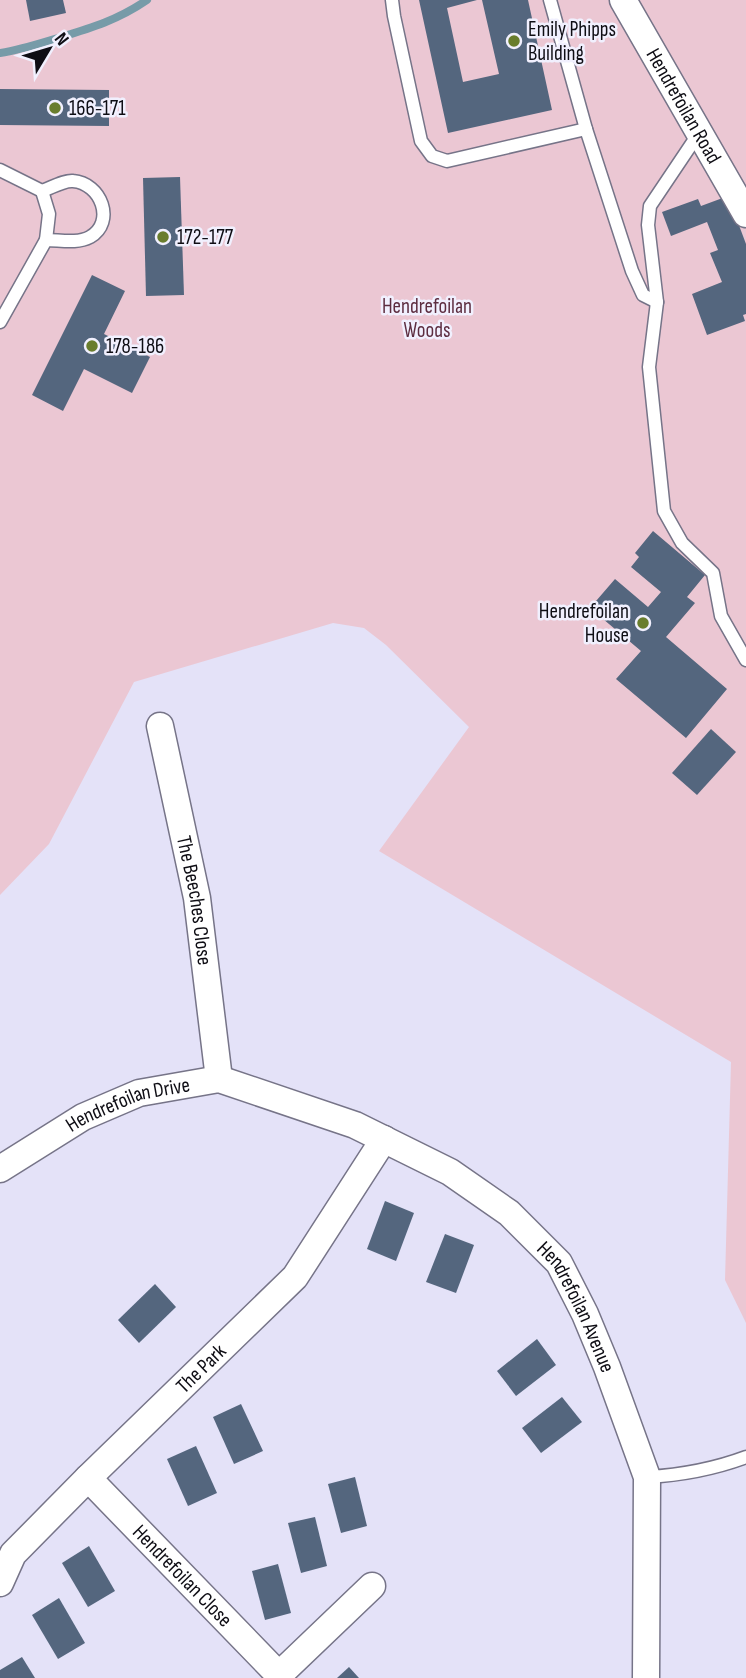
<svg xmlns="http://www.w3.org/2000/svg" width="746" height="1678" viewBox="0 0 746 1678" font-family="'Sofia Sans Condensed',sans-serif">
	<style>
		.green { fill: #ebc7d3 }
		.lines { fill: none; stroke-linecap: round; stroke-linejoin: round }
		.stream { stroke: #779ba8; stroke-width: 8 }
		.building { fill: #54667e }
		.service-casing { stroke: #767488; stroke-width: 15 }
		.minor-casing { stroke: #767488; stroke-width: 29 }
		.service { stroke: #fff; stroke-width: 12 }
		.minor { stroke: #fff; stroke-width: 26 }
		.poi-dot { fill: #697d2d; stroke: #f1f0fe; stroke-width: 2.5 }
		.labels { text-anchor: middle; stroke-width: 5; stroke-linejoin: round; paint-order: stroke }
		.poi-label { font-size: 21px; fill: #0e0d14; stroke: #f1f0fe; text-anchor: start }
		.street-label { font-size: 21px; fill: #0e0d14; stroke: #f1f0fe }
		.park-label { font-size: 21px; fill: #5d2d40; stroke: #f1f0fe }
	</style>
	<rect width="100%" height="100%" fill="#e4e2f8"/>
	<path class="green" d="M0 0H746V1323L725 1280 731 1062 379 851 469 727 386 645 364 628 333 623 134 682 49 844 0 895Z"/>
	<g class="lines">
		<path class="stream" d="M0 53C20 50 38 44 58 38 91 28 118 20 147 0"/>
	</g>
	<g class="building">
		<path d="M26 0H63L66 13 30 21Z"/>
		<path d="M419 0H477L447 8 463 82 499 74 482 0H528L552 110 448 133Z"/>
		<path d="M0 89 109 90V126L0 125Z"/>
		<path d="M180 177 184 295 146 296 143 178Z"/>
		<path d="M728 196 746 244V314L743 315 745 321 707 335 692 294 722 282 710 253 718 250 707 222 671 236 662 212 698 199 701 206Z"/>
		<path d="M92 275 125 291 104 334 150 357 132 393 84 369 63 411 32 395Z"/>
		<path d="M653 531 705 575 687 597 695 603 666 637 727 689 686 738 616 679 641 651 590 608 615 579 648 607 661 592 631 567 639 557 635 553Z"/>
		<path d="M711 729 736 752 697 795 672 773Z"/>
		<path d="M385 1201 414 1213 396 1261 367 1249Z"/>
		<path d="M445 1234 474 1245 456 1293 426 1282Z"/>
		<path d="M155 1284 176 1307 139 1343 118 1320Z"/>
		<path d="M537 1339 556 1365 516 1396 497 1371Z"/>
		<path d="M562 1397 582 1422 541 1453 522 1428Z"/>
		<path d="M241 1404 263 1451 234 1464 213 1417Z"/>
		<path d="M196 1446 217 1493 188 1506 167 1459Z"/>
		<path d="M355 1477 367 1526 341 1533 328 1484Z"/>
		<path d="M315 1517 327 1566 301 1573 288 1523Z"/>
		<path d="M89 1546 115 1591 88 1607 62 1563Z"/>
		<path d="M278 1564 291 1613 265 1620 252 1571Z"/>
		<path d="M59 1598 85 1643 58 1659 32 1615Z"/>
		<path d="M22 1657 35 1678H0V1670Z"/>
		<path d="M349 1667 359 1678H337Z"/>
	</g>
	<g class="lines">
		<defs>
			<g id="service">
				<path d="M392 0 394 16 421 141 432 156 447 161 586 129"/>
				<path d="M550 0 586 129 632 271 643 295 657 302"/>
				<path d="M699 133 650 206 648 225 657 302 649 367 664 511 682 543 713 573 721 616 746 660"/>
				<path d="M0 170 42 191C51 188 64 180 73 181 101 183 116 222 90 237 77 244 60 240 46 240L0 322"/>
				<path d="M42 191 49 214 46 240"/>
				<path d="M647 1477C681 1475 714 1469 746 1457"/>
			</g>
			<g id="minor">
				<path id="s1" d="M623 0 746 214"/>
				<path id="s2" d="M160 726 197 898 219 1079"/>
				<path id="s3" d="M0 1169 83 1117 139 1093 219 1079 355 1125 450 1172 509 1213 559 1263 585 1314 607 1367 647 1477 646 1678"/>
				<path id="s4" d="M88 1478 279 1675 372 1586"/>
				<path id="s5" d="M0 1583 13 1554 88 1478 295 1277 384 1139"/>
			</g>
		</defs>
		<use href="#service" class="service-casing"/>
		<use href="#minor" class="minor-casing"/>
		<use href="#service" class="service"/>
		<use href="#minor" class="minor"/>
	</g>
	<g class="poi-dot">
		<circle cx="514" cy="41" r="7"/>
		<circle cx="55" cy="108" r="7"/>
		<circle cx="163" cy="237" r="7"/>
		<circle cx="92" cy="346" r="7"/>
		<circle cx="643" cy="623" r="7"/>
	</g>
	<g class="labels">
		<g class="poi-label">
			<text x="528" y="36">Emily Phipps<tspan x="528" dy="24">Building</tspan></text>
			<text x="69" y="115">166-171</text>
			<text x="177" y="244">172-177</text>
			<text x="106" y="353">178-186</text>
			<text x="629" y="618" text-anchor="end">Hendrefoilan<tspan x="629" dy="24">House</tspan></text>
		</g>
		<g class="street-label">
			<text dy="7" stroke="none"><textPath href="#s1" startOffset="122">Hendrefoilan Road</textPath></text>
			<text dy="7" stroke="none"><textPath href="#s2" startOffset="178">The Beeches Close</textPath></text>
			<text dy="7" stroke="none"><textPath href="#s3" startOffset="145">Hendrefoilan Drive</textPath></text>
			<text dy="7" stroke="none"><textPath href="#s3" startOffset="679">Hendrefoilan Avenue</textPath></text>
			<text dy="7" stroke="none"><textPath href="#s5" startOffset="296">The Park</textPath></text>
			<text dy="7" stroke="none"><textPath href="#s4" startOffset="136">Hendrefoilan Close</textPath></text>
		</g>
		<g class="park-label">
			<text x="427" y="313">Hendrefoilan<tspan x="427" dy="24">Woods</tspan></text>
		</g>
	</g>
	<g transform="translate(49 49) rotate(52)" stroke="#f1f0fe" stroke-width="5" paint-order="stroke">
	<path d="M0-5L12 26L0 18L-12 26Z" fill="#0e0d14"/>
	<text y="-10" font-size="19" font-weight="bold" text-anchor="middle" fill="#0e0d14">N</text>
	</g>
</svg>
